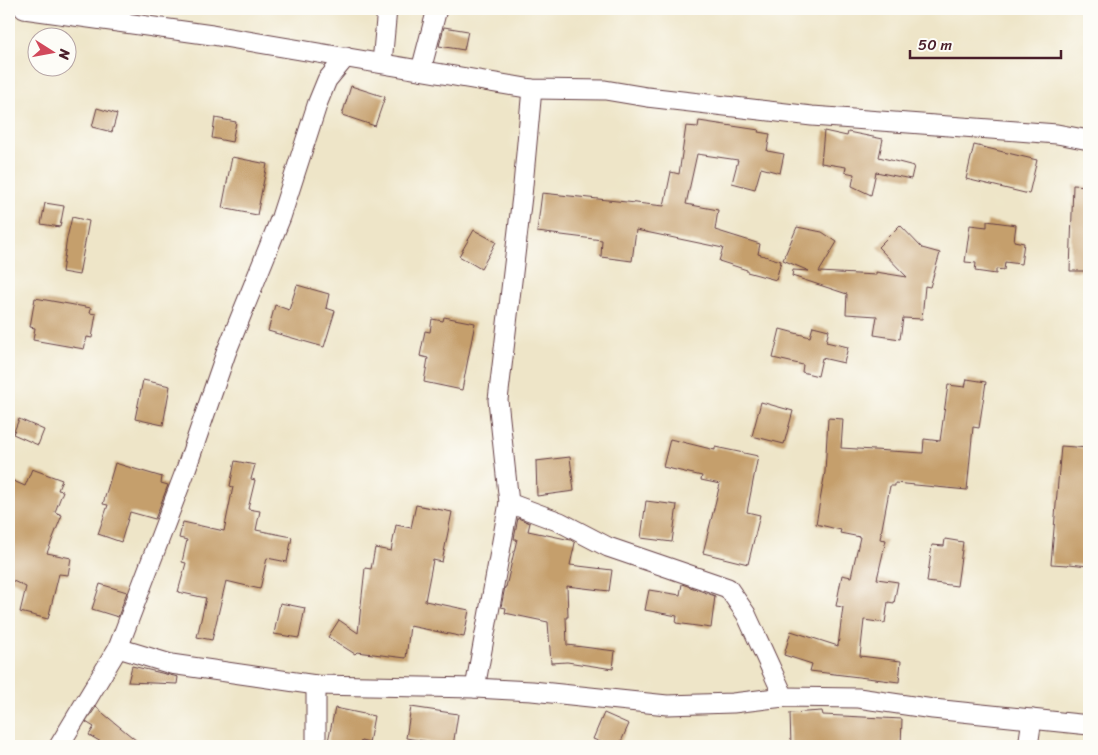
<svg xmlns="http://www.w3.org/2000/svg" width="1098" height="755" viewBox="0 0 1098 755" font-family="Sriracha,sans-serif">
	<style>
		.building { fill: #c59f6c }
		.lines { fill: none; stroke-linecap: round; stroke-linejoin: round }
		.minor-casing { stroke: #633d43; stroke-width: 21 }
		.minor { stroke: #fff; stroke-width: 19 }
	</style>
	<rect width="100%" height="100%" fill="#fdfcf7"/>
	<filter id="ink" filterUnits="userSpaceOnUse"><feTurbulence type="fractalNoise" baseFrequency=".02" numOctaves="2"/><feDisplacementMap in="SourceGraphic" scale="10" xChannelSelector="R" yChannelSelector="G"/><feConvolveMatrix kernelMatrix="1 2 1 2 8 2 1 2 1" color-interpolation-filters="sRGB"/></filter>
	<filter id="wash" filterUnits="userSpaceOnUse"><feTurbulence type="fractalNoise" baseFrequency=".0096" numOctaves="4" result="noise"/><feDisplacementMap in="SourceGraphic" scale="20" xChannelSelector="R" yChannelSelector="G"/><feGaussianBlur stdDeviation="1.12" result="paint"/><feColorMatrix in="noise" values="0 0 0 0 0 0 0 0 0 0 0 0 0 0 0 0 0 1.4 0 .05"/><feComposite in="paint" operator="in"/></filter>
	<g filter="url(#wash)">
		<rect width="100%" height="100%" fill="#eee5c8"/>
		<g id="blocks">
			<g class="building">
				<path d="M444 27 468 31 464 50 439 46Z"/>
				<path d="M351 86 385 97 375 126 342 115Z"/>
				<path d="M97 108 117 114 112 132 92 127Z"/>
				<path d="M215 118 236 122 232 142 212 138Z"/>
				<path d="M699 121 759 130 758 132 770 134 767 151 784 154 780 173 761 168 755 189 732 183 738 160 697 154 686 204 718 210 715 230 760 244 758 254 781 261 776 280 747 272V270L719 261 723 248 636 230 632 261 601 257 602 240 537 232 542 193 664 206 671 172 679 174 686 126 698 127Z"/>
				<path d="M824 131 847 136 848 132 883 139 879 157 914 166 911 179 876 172 871 195 852 186 854 174 845 172 846 167 821 163Z"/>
				<path d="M974 145 1037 160 1029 194 966 179Z"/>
				<path d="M232 157 267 164 257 215 222 208Z"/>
				<path d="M1073 185 1089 186V271H1070Z"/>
				<path d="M45 203 64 206 60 227 41 224Z"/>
				<path d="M72 217 89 221 79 275 62 272 67 238Z"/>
				<path d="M987 221 1016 225 1014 241 1024 243 1021 264 1005 262 1004 270 996 269V274L975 271 976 263 965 262 970 225 987 227Z"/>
				<path d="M900 225 922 248 940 253 930 287 925 286 922 319 903 318 900 339 874 335 877 316 846 314 847 294 792 276 793 270 809 271 783 260 797 227 822 232 837 242 819 272 876 275V272L907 277 878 247Z"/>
				<path d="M474 230 496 242 481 269 459 256Z"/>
				<path d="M297 285 329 294 326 308 335 311 324 347 268 331 275 305 289 310Z"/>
				<path d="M35 298 91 308 90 313 96 314 92 338 87 337 84 349 33 340 35 328 30 327Z"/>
				<path d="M444 317 475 323 462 390 424 382 428 358 420 356 425 331 430 332 432 319 443 321Z"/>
				<path d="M813 326 829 330 826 342 848 347 844 363 822 358 818 376 802 372 803 365 773 358 780 329 810 337Z"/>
				<path d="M967 379 986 382 979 428 973 427 967 490 895 483V486H890L880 539 886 540 877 579 898 582 894 603 888 602 885 623 864 620 860 656 901 661 899 682 810 671 812 664 784 655 791 631 838 646 843 607 836 606 842 575 851 577 860 537 840 533 841 530 816 524 825 472 828 418 843 419 841 448 923 453 924 439 940 441 948 385 965 387Z"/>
				<path d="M143 380 170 386 163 425 135 419Z"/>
				<path d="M761 402 793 411 784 444 752 436Z"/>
				<path d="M19 419 44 430 38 445 13 434Z"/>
				<path d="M670 439 715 450V447L758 456 747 512 760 515 748 564 703 553 720 484 701 480 702 476 663 467Z"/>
				<path d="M1061 446 1089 448V566L1069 564 1068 565 1051 564Z"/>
				<path d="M570 457 574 491 537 496 536 461Z"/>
				<path d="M235 461 255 465 251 479 255 480 248 509 260 511 256 530 292 537 287 562 267 558 260 589 226 581 212 640 197 637 206 598 178 592 186 563 182 562 187 540 179 538 183 522 224 531 233 487 230 486Z"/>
				<path d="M115 463 162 477 161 483 168 485 155 519 130 512 121 542 98 534 108 505 103 504Z"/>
				<path d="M32 469 62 480 58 490 63 491 55 512 62 515 47 553 71 558 68 575 59 574 48 619 20 612 26 587 9 579V479L25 486Z"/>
				<path d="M646 501 677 505 672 542 641 538Z"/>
				<path d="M416 505 452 512 442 562 433 560 425 601 469 610 464 637 410 626 406 658 357 652 355 654 328 637 339 620 358 633 365 568 371 569 375 548 391 551 396 525 411 528Z"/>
				<path d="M518 518 530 523 528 531 571 540 575 543 570 565 612 570 609 591 567 586 568 617H566L567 645 615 651 613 669 567 662 551 663 548 622 505 613 506 608 501 607 505 587H506L517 539H514Z"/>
				<path d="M945 539 963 542 957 586 927 582 932 545 944 546Z"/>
				<path d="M100 584 127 592 118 617 92 609Z"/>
				<path d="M682 584 715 596 711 628 676 623 677 616 645 610 649 590 680 595Z"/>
				<path d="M280 603 305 608 299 638 274 634Z"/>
				<path d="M132 666 178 677 177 684 128 682Z"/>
				<path d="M96 707 104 714 143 746H108L89 735 94 727 86 722Z"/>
				<path d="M411 707 458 714 453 746 406 738Z"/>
				<path d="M335 708 374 716 369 743 361 741 360 746H327Z"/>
				<path d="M822 711 823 715 902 719 901 746 824 745V746H791L790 713Z"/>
				<path d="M604 713 629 724 619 746H610L593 739Z"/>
			</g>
		</g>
	</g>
	<g filter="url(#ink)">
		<use href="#blocks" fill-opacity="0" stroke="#633d43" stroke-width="1"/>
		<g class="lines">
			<defs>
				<g id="minor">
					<path d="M24 9 212 35 532 89 605 90 647 97 812 116 1057 134 1089 140"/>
					<path d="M382 63 387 9"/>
					<path d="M421 70 437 9"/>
					<path d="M509 503 560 522 608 547 728 588 746 614 784 697"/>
					<path d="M118 648 171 664 316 685 475 688 532 691 667 705 733 703 784 697 858 698 933 709 1089 725"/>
					<path d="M475 688 509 503 498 400 522 196 532 89"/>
					<path d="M59 746 118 648 185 472 226 353 281 217 318 102 327 80 346 57"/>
					<path d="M316 746V685"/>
					<path d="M1028 746 1032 719"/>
				</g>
			</defs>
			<use href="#minor" class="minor-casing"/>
			<use href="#minor" class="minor"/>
		</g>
	</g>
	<rect width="1098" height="755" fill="none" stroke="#fdfcf7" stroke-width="30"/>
	<g transform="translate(52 52) rotate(101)"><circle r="24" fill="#fdfcf7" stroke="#b5a4a5"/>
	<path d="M0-4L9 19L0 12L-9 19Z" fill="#d1495b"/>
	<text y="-8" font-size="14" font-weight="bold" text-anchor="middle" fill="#4a1f2b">N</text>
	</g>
	<path d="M910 50v8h151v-8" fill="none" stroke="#4a1f2b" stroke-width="2.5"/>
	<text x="918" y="50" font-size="15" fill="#4a1f2b" stroke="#fdfcf7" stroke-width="4" paint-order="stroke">50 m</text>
</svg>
